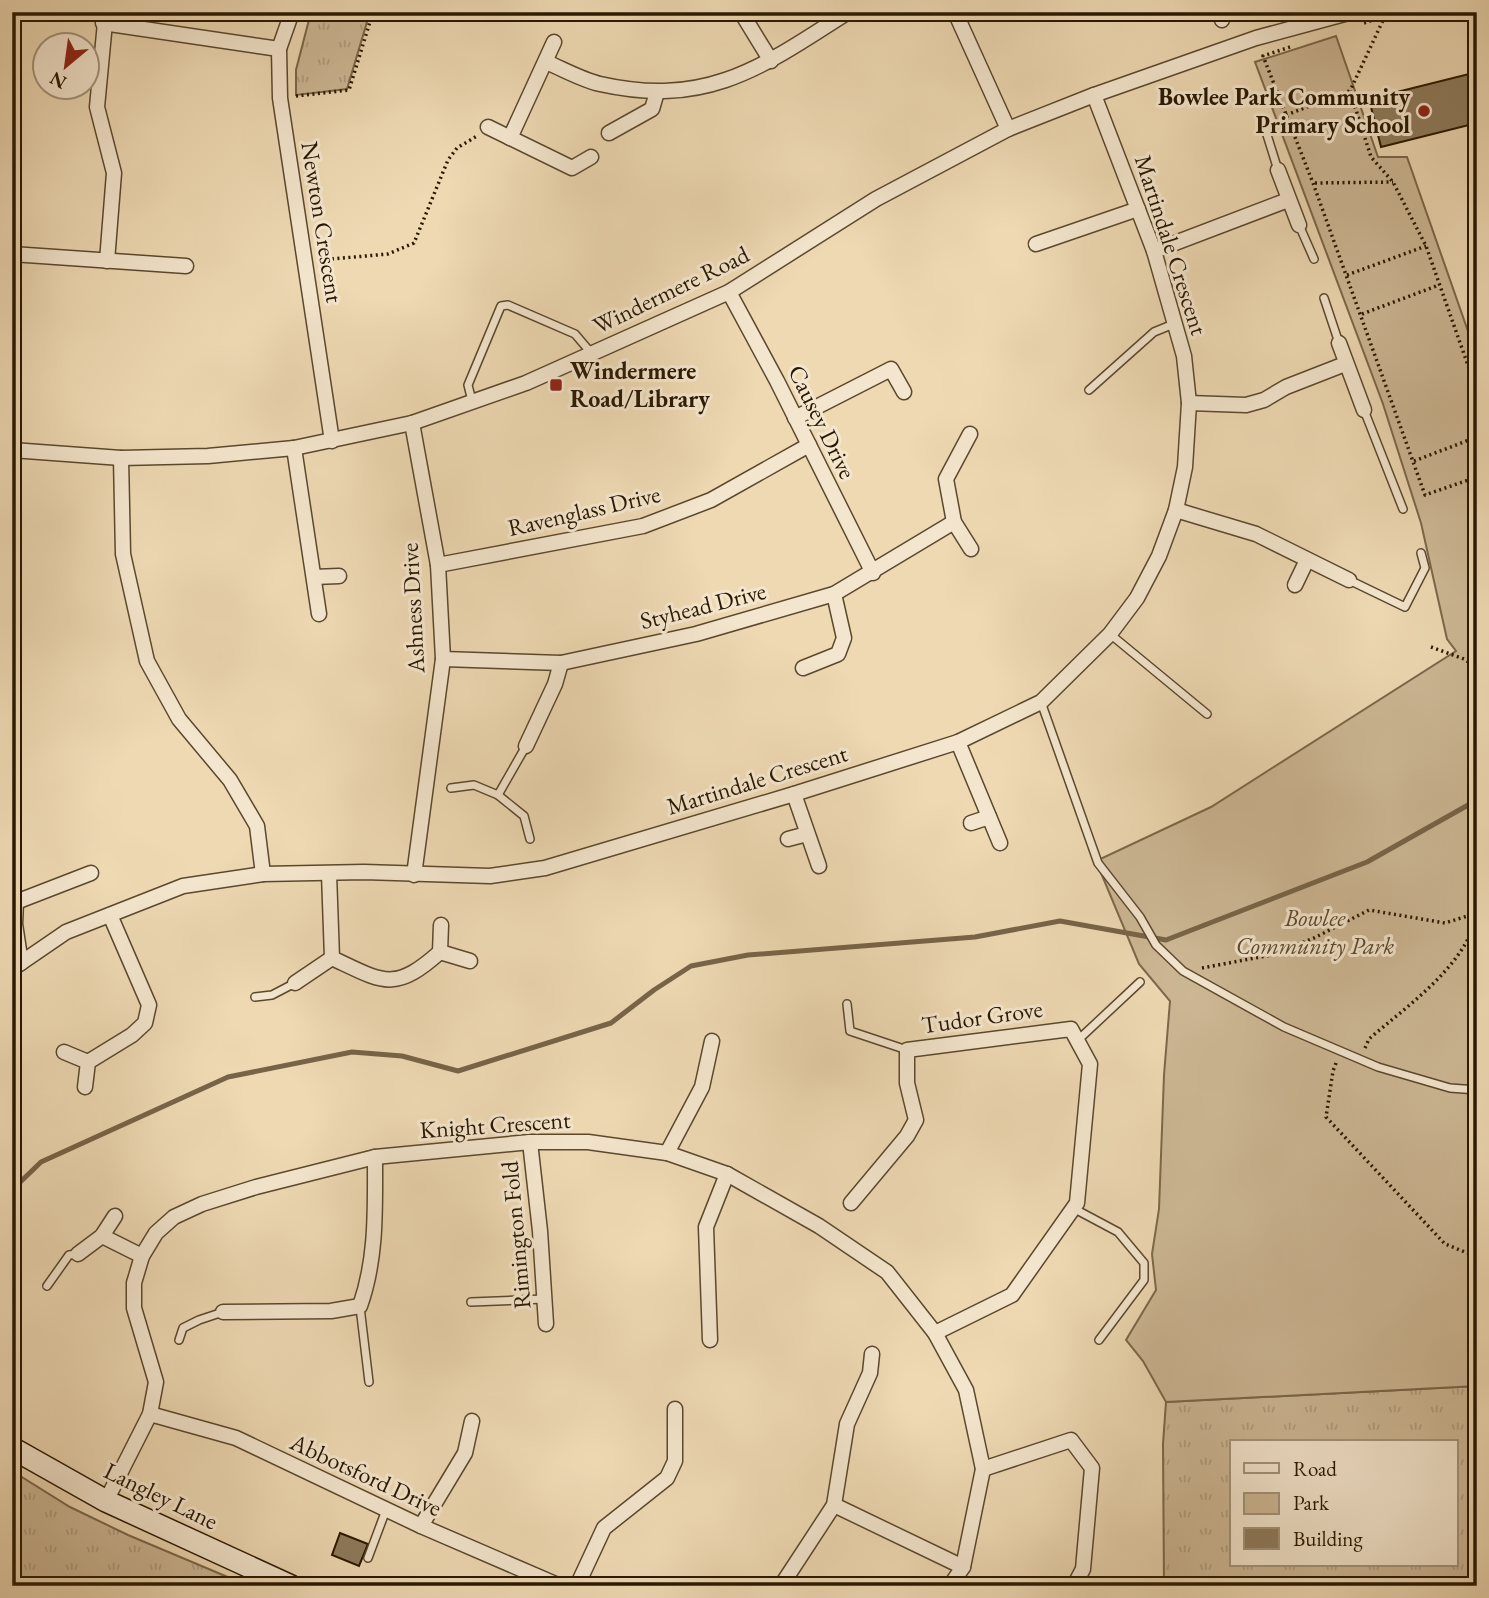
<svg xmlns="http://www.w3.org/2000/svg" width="1489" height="1598" viewBox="0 0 1489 1598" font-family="'EB Garamond',serif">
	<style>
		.grass { fill: url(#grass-tufts); stroke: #7b684a; stroke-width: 2; fill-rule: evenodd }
		.green { fill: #cdb895; stroke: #7b684a; stroke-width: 2 }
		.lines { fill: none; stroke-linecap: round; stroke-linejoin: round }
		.stream { stroke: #776447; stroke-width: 5 }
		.building { fill: #8f7c5d; stroke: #291800; stroke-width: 2 }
		.lane-casing { stroke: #5a482d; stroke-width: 10 }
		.street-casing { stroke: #5a482d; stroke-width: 17 }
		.secondary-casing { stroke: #291800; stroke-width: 24 }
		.path { stroke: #291800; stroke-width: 3.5; stroke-dasharray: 2 3.5; stroke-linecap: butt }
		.lane { stroke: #f4e6ce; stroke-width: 7 }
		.street { stroke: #f4e6ce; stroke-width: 14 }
		.secondary { stroke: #f4e6ce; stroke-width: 21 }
		.poi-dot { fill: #8f2418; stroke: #f4e6ce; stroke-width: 2.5 }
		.labels { text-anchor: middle; stroke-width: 6; stroke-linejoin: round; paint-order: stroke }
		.poi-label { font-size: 24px; font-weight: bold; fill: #291800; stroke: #f4e6ce; text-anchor: end }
		.street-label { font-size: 24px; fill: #291800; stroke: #f4e6ce }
		.park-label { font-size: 24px; font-style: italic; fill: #5a482d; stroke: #f4e6ce }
	</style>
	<defs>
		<pattern id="grass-tufts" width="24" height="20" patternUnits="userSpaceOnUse" patternTransform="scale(1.75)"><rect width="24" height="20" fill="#cdb895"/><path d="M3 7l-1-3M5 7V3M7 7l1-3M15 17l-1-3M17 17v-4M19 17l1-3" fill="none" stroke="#b09d7f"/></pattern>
	</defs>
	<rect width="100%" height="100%" fill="#eed9b3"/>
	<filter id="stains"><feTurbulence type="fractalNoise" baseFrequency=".00286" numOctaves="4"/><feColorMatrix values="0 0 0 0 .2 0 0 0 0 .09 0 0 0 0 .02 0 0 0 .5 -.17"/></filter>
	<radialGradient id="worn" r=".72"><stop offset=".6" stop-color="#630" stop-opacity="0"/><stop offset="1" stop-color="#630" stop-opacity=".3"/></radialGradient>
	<g class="grass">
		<path d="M311 12H370L347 89 296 95V70Z"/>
		<path d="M1477 1386V1586H1164L1163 1444 1166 1402ZM1232 1442H1456V1565H1232Z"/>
		<path d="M17 1474 70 1507 128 1535 249 1586H12V1481Z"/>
	</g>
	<path class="green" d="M1336 36 1378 157H1407L1477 357V1386L1166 1402 1143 1361 1126 1340 1156 1290 1152 1254 1159 1209 1164 1075 1170 1001 1139 964 1096 861 1211 807 1456 651 1447 639 1421 523 1383 404 1255 62Z"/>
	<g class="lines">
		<path class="stream" d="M12 1190 41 1162 228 1077 352 1052 402 1056 458 1071 611 1023 654 990 691 966 748 955 975 937 1060 921 1166 940 1367 862 1477 800"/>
	</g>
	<g class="building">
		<path d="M1477 72V123L1381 147 1369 99Z"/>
		<path d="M340 1533 368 1544 359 1566 332 1555Z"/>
	</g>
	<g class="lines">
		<defs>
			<g id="lane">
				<path d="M1263 122 1278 170"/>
				<path d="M1299 225 1314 259"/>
				<path d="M1324 298 1339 343"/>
				<path d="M1089 390 1154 332 1176 323"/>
				<path d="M472 401 468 385 501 306 508 305 575 334 592 354"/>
				<path d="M1364 410 1403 509"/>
				<path d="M1349 580 1405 607 1425 568 1421 553"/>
				<path d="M1110 634 1207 714"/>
				<path d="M1041 702 1098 863 1140 917 1156 945 1183 971 1284 1027 1378 1067 1450 1088 1477 1090"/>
				<path d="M451 788 474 785 498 795 524 816 530 839"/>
				<path d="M498 795 526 746"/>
				<path d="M255 997 272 995 295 983"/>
				<path d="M847 1004 850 1031 907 1050"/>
				<path d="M1078 1040 1140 982"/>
				<path d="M1073 1208 1118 1232 1144 1263V1280L1099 1340"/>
				<path d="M47 1286 69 1255 78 1254"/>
				<path d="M471 1302 544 1299"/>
				<path d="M360 1307 369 1382"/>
				<path d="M179 1340 183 1328 199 1320 223 1312"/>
				<path d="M368 1558 386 1510"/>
			</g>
			<g id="street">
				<path d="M106 12 97 107 114 173 107 261"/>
				<path d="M292 12 279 49 280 98 332 441"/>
				<path d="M741 12 771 61"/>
				<path d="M955 12 1008 129"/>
				<path d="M1220 12 1222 20"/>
				<path d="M103 23 279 49"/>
				<path d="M546 62C563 69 582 80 600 84 708 108 762 67 848 12"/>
				<path d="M488 127 572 168 591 157"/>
				<path d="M609 133 652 109 657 92"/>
				<path d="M510 138 554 42"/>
				<path d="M1278 170 1299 225"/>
				<path d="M1036 244 1138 209"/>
				<path d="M1154 251 1288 200"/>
				<path d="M12 254 186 266"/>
				<path d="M729 292 777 381 873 573"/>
				<path d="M1339 343 1364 410"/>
				<path d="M1189 403 1246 405 1264 400 1286 387 1345 364"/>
				<path d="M795 418 891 369 904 392"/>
				<path d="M412 423 438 565 443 659 414 875"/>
				<path d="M970 434 946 479 954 522 971 549"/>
				<path d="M294 448 319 614"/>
				<path d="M12 450 121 458 208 456 294 448 412 423 526 383 729 292 876 199 1008 129 1094 95 1256 38 1352 12"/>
				<path d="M121 458 123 554 147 661 179 719 230 780 257 826 263 874"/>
				<path d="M1176 510 1256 534 1349 580"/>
				<path d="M438 565 643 526 711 500 809 445"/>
				<path d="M314 577 339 576"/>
				<path d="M1295 585 1307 560"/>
				<path d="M443 659 561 663 696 634 834 594 954 522"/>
				<path d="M803 668 838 654 844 638 834 594"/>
				<path d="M958 742 1000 843"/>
				<path d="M526 746 555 684 561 663"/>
				<path d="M794 794 819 866"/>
				<path d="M971 823 989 817"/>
				<path d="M788 839 807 834"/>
				<path d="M329 874 332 958C383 982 394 993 440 952L441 925"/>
				<path d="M440 952 470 961"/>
				<path d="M21 963 15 924 16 902 91 873"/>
				<path d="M12 969 66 932 183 886 263 874 364 872 490 876 545 868 794 794 958 742 1041 702 1110 634 1137 598 1159 556 1176 510 1185 467 1189 403 1184 356 1154 251 1094 95"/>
				<path d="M295 983 332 958"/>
				<path d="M64 1052 88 1062"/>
				<path d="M85 1087 88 1062 132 1035 145 1023 149 1005 110 915"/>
				<path d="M530 1142 540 1231 546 1324"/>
				<path d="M667 1153 702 1087 712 1041"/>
				<path d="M851 1203 907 1136 916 1120 907 1083V1050L1071 1029 1090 1064 1077 1203 1012 1295 935 1333"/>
				<path d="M102 1236 142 1256"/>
				<path d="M78 1254 102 1236 115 1216"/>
				<path d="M223 1312 331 1311 360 1306C377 1258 375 1208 375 1157"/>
				<path d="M710 1340 706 1227 727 1174"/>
				<path d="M150 1414 236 1438 421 1526 560 1586"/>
				<path d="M983 1469 1071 1440 1092 1468 1083 1569 1074 1586"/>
				<path d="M106 1501 150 1414 156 1382 134 1308V1283L142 1256 156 1233 174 1217 202 1204 256 1187 375 1157 530 1142H588L667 1153 727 1174 819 1226 887 1272 935 1333 966 1390 983 1469 963 1567 950 1586"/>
				<path d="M834 1505 963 1567"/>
				<path d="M421 1526 465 1453 472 1421"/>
				<path d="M577 1586 604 1528 667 1478 675 1461V1409"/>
				<path d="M781 1586 834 1505 847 1424 870 1373 872 1354"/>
			</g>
			<path id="secondary" d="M12 1448 106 1501 291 1586"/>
		</defs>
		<use href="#lane" class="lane-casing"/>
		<use href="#street" class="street-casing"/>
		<use href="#secondary" class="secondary-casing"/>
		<g class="path">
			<path d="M1385 16 1350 91 1371 157 1393 182 1426 246 1477 391"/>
			<path d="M1364 23 1398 12"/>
			<path d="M1290 47 1263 56 1313 183 1425 495 1477 477"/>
			<path d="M296 96 349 90 373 12"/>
			<path d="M1286 115 1349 91"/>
			<path d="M1315 183 1393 182"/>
			<path d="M321 260 388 254 414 243 448 160 457 148 477 136"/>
			<path d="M1347 275 1426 246"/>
			<path d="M1362 314 1439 285"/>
			<path d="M1414 461 1477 437"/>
			<path d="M1431 647 1464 659 1477 668"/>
			<path d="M1202 968 1271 955 1314 938 1369 910 1445 923 1477 913"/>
			<path d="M1365 1048 1369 1039C1408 1005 1462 969 1477 917"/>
			<path d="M1336 1063 1333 1071 1326 1117 1445 1244 1470 1254 1477 1253"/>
		</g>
		<use href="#lane" class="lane"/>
		<use href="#street" class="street"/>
		<use href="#secondary" class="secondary"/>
	</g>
	<g class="poi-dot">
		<circle cx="1424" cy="111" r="7"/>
		<rect x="549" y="378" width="14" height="14" rx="3.5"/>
	</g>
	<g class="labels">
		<g class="poi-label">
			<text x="1410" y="105">Bowlee Park Community<tspan x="1410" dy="28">Primary School</tspan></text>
			<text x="570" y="379" text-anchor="start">Windermere<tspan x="570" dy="28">Road/Library</tspan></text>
		</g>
		<g class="street-label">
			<text transform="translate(322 222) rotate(81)" y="8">Newton Crescent</text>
			<text transform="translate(1171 245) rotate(72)" y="8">Martindale Crescent</text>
			<text transform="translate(671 290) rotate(-26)" y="8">Windermere Road</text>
			<text transform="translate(822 422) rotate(64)" y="8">Causey Drive</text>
			<text transform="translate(584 511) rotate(-13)" y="8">Ravenglass Drive</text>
			<text transform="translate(703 606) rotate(-14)" y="8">Styhead Drive</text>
			<text transform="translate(413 608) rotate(-93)" y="8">Ashness Drive</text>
			<text transform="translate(757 780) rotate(-17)" y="8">Martindale Crescent</text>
			<text transform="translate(982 1017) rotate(-8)" y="8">Tudor Grove</text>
			<text transform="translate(495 1125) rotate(-4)" y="8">Knight Crescent</text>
			<text transform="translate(516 1235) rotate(-95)" y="8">Rimington Fold</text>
			<text transform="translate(366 1475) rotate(25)" y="8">Abbotsford Drive</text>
			<text transform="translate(161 1496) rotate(26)" y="8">Langley Lane</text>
		</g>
		<g class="park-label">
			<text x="1315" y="926">Bowlee<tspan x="1315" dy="28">Community Park</tspan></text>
		</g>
	</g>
	<rect width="1489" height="1598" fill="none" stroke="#eed9b3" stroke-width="42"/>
	<rect x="14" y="14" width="1461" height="1570" fill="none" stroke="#291800" stroke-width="3.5"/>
	<rect x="21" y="21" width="1447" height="1556" fill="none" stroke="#291800" stroke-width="2"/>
	<rect x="1230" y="1440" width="228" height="126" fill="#f4e6ce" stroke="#a3947c" stroke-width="2"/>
	<rect x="1244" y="1463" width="35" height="10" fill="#f4e6ce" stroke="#a3947c" stroke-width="2"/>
	<text x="1293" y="1476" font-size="21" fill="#291800">Road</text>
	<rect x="1244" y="1493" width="35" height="21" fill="#cdb895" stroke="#a3947c" stroke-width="2"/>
	<text x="1293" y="1510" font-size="21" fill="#291800">Park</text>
	<rect x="1244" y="1528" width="35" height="21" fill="#8f7c5d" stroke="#a3947c" stroke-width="2"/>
	<text x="1293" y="1546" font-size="21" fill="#291800">Building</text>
	<g transform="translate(66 66) rotate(209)"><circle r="33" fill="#f4e6ce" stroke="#a3947c" stroke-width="2"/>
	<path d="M0-5L12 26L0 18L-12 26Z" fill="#8f2418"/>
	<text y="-10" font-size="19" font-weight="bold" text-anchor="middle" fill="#291800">N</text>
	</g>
	<rect width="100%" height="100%" filter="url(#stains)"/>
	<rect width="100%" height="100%" fill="url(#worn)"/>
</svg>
